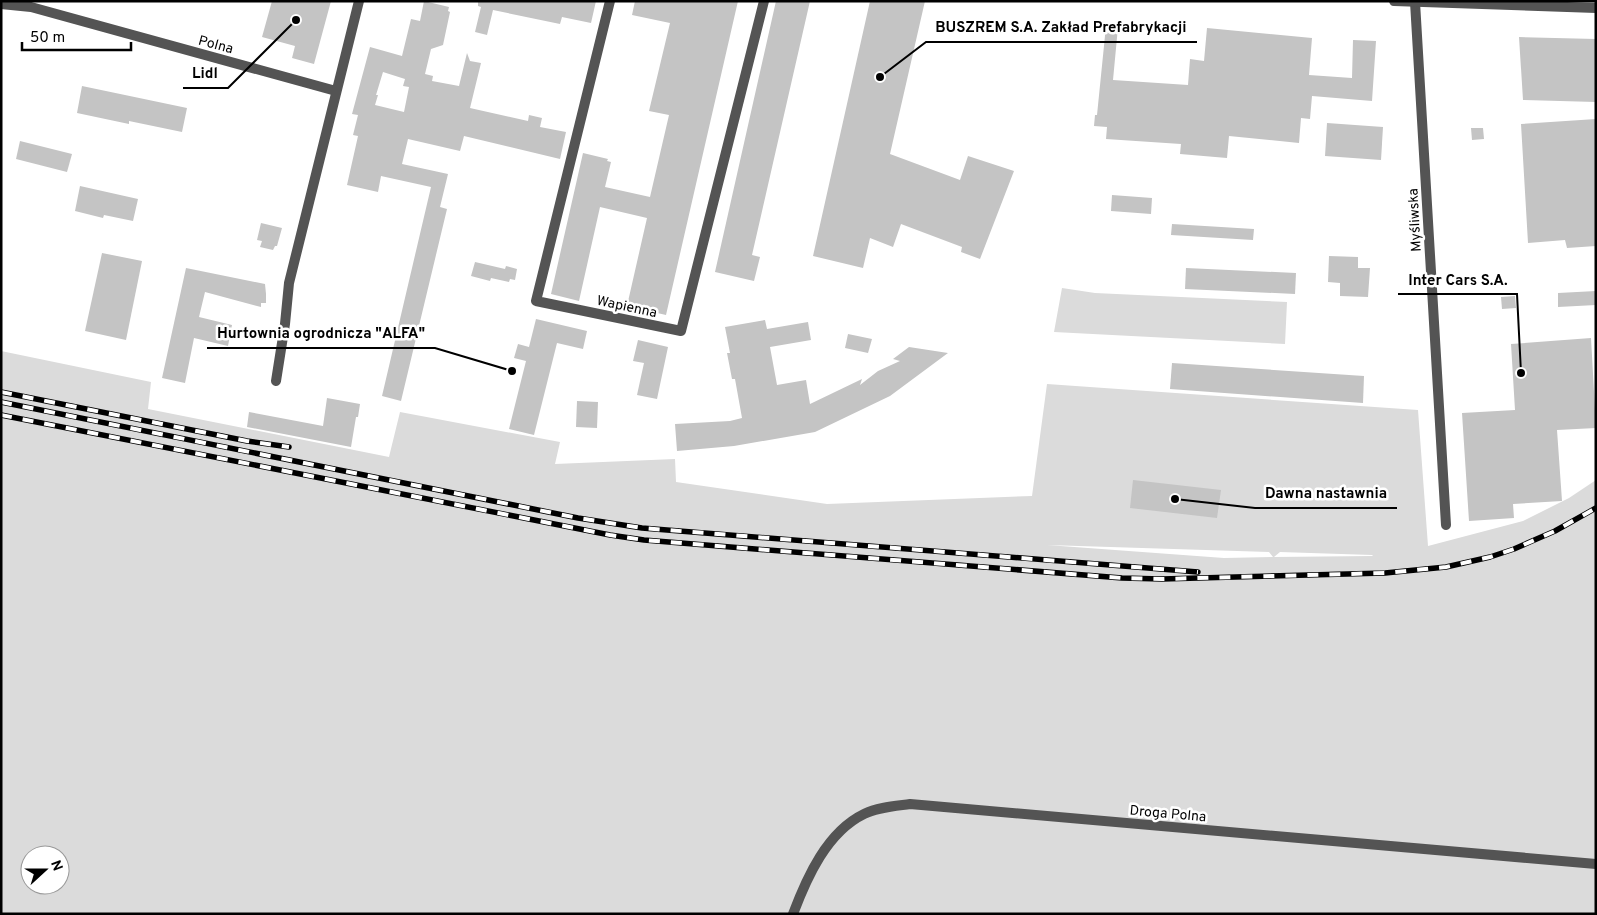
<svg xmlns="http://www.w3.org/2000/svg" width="1597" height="915" viewBox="0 0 1597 915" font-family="Overpass,sans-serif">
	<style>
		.green { fill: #dbdbdb; fill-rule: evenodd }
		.building { fill: #c4c4c4; fill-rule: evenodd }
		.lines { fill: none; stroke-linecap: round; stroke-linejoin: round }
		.minor { stroke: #545454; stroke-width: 10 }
		.tertiary { stroke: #545454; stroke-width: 10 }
		.rail-casing { stroke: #000; stroke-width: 5.5 }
		.rail { stroke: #fff; stroke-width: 4; stroke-dasharray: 11; stroke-linecap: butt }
		.labels { text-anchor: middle; stroke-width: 5; stroke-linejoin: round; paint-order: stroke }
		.street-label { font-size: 14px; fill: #000; stroke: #fff }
		.leader { fill: none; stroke: #000; stroke-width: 2 }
		.callout-dot { fill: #000; stroke: #fff; stroke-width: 2 }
		.callout-label { font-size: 15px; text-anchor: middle; font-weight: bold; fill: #000; stroke: #fff; stroke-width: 5; stroke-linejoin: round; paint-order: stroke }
	</style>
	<rect width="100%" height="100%" fill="#fff"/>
	<g class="green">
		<path d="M1062 288 1095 293 1287 302 1285 344 1054 332Z"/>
		<path d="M1 351 151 382 148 409 389 457 400 412 560 442 555 464 675 459 676 482 827 504 1032 496 1047 384 1418 410 1428 546 1523 521 1569 498 1596 480V914H1ZM1047 545 1269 552 1273 557 1224 558ZM1280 552 1372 555 1373 556 1274 557ZM30 855H60V885H30Z"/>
	</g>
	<g class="building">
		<path d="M272 1H331L314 64 292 58 295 46 262 37Z"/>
		<path d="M424 1 449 7 448 11 450 12 443 45 431 49 425 74 433 76 432 81 459 86 467 53 470 61 481 63 470 108 528 121 529 115 542 118 540 127 566 132 560 159 464 136 460 151 408 139 402 164 448 174 440 207 447 209 401 401 382 396 431 187 381 176 378 192 347 185 358 136 353 135 358 115 352 114 370 47 402 56 411 19 420 21ZM383 72 405 79 403 86 409 87 404 112 375 105 378 95H376Z"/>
		<path d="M478 1H596L591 23 562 17 560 24 493 10 487 35 475 32 481 7 478 6Z"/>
		<path d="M635 1H738L666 315 627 306 647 218 600 207 579 301 551 294 583 153 608 159 607 161 611 162 605 187 650 197 669 115 649 111 670 23 632 15Z"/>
		<path d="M776 1H810L752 255 760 257 754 281 715 272Z"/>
		<path d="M870 1H925L890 154 960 180 968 156 1014 171 980 259 961 252 962 247 901 224 893 247 870 238 863 268 813 256Z"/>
		<path d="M1106 26 1118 27 1113 80 1188 85 1190 59 1204 61 1207 28 1312 38 1309 75 1352 78 1353 40 1376 41 1372 101 1312 96 1310 119 1301 118 1299 143 1229 136 1227 158 1180 154 1181 144 1106 139 1107 127 1094 126 1095 115H1097Z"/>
		<path d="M1519 37 1596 39V102L1523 100Z"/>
		<path d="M82 86 187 108 182 132 129 121V124L77 113Z"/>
		<path d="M1596 119V246L1567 248 1565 240 1528 243 1521 124Z"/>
		<path d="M1327 123 1383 127 1381 160 1325 156Z"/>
		<path d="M1471 128H1483L1484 139 1472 140Z"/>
		<path d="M20 141 72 154 67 172 16 159Z"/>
		<path d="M80 186 138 199 133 221 104 215 103 218 75 211Z"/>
		<path d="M1112 195 1152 198 1151 214 1111 211Z"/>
		<path d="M261 223 282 228 277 246H275L273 250 260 247 262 241 257 240Z"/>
		<path d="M1172 224 1254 229 1253 240 1171 235Z"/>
		<path d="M102 253 142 261 126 340 85 331Z"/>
		<path d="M1329 256 1358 257V268H1370L1368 297 1340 296V283L1328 282Z"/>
		<path d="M475 262 505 269 506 266 517 269 515 280 510 279 509 282 491 278 490 281 471 276Z"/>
		<path d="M186 268 265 284 266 294V303H261V307L205 292 199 317 232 325 228 346 194 338 185 383 162 378Z"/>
		<path d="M1186 268 1296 273 1295 294 1185 289Z"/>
		<path d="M1596 291V305L1558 307V293Z"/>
		<path d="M1515 296 1516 308 1502 309 1501 297Z"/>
		<path d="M536 319 587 331 583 349 557 343 534 435 509 429 526 361 514 358 518 344 529 347Z"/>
		<path d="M765 320 767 329 808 322 811 340 770 347 777 385 806 380 810 404 862 379 860 385 878 371 900 361 893 359 909 347 948 353 890 396 815 432 734 446 677 451 675 424 730 421 742 418 735 379H732L727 353H730L725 327Z"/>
		<path d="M848 334 872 339 868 353 845 348Z"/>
		<path d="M1591 338 1596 428 1557 430 1562 501 1513 504 1514 518 1469 521 1462 413 1515 410 1511 344Z"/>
		<path d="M638 340 668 347 657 399 637 395 644 363 633 361Z"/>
		<path d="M1172 363 1364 376 1363 403 1170 389Z"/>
		<path d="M327 398 360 404 358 417H356L351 447 247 427 249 412 323 426Z"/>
		<path d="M577 401 598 402 597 428 576 427Z"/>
		<path d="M1133 480 1221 490 1217 518 1130 508Z"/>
	</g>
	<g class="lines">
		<g class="minor">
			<path d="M610 1 536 301 681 331 764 1"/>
			<path d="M1415 2 1446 525"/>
			<path d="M1 4 31 7 336 91"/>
			<path d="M276 381 285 324 289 283 359 1"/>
			<path d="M793 914C807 877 827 832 864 814 878 807 895 806 910 804L1596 864"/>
		</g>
		<path class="tertiary" d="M1394 1 1596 8"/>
		<defs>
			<g id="rail">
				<path d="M1 392 247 441 289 447"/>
				<path d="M1 402 578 518 642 528 1198 572"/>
				<path d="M1 415 610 535 644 540 755 549 1122 578 1162 579 1385 573 1446 567 1490 557 1514 549 1555 531 1596 508"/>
			</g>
		</defs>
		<use href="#rail" class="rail-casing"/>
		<use href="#rail" class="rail"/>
	</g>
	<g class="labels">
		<g class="street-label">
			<text transform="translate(216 44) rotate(15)" y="5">Polna</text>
			<text transform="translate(1414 220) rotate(-93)" y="5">Myśliwska</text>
			<text transform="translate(627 306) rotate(12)" y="5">Wapienna</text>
			<text transform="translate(1168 813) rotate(5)" y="5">Droga Polna</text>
		</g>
	</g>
	<path class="leader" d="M880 77L926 42H1197M296 20L228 88H183M1521 373L1517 294H1398M512 371L435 348H207M1175 499L1255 508H1397"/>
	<g class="callout-dot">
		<circle cx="880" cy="77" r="5"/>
		<circle cx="296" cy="20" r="5"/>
		<circle cx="1521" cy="373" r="5"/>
		<circle cx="512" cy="371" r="5"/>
		<circle cx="1175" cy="499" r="5"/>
	</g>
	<g class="callout-label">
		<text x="1061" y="32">BUSZREM S.A. Zakład Prefabrykacji</text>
		<text x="205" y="78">Lidl</text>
		<text x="1458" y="285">Inter Cars S.A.</text>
		<text x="321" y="338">Hurtownia ogrodnicza "ALFA"</text>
		<text x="1326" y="498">Dawna nastawnia</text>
	</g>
	<rect width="1597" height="915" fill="none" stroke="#000000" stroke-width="5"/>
	<g transform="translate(45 870) rotate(69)"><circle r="24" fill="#ffffff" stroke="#999999"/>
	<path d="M0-4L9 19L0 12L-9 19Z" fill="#000000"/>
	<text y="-8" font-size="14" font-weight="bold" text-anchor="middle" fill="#000000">N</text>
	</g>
	<path d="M22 42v8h109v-8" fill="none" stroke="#000000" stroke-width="2.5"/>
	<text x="30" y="42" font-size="15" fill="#000000" stroke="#ffffff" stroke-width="4" paint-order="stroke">50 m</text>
</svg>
